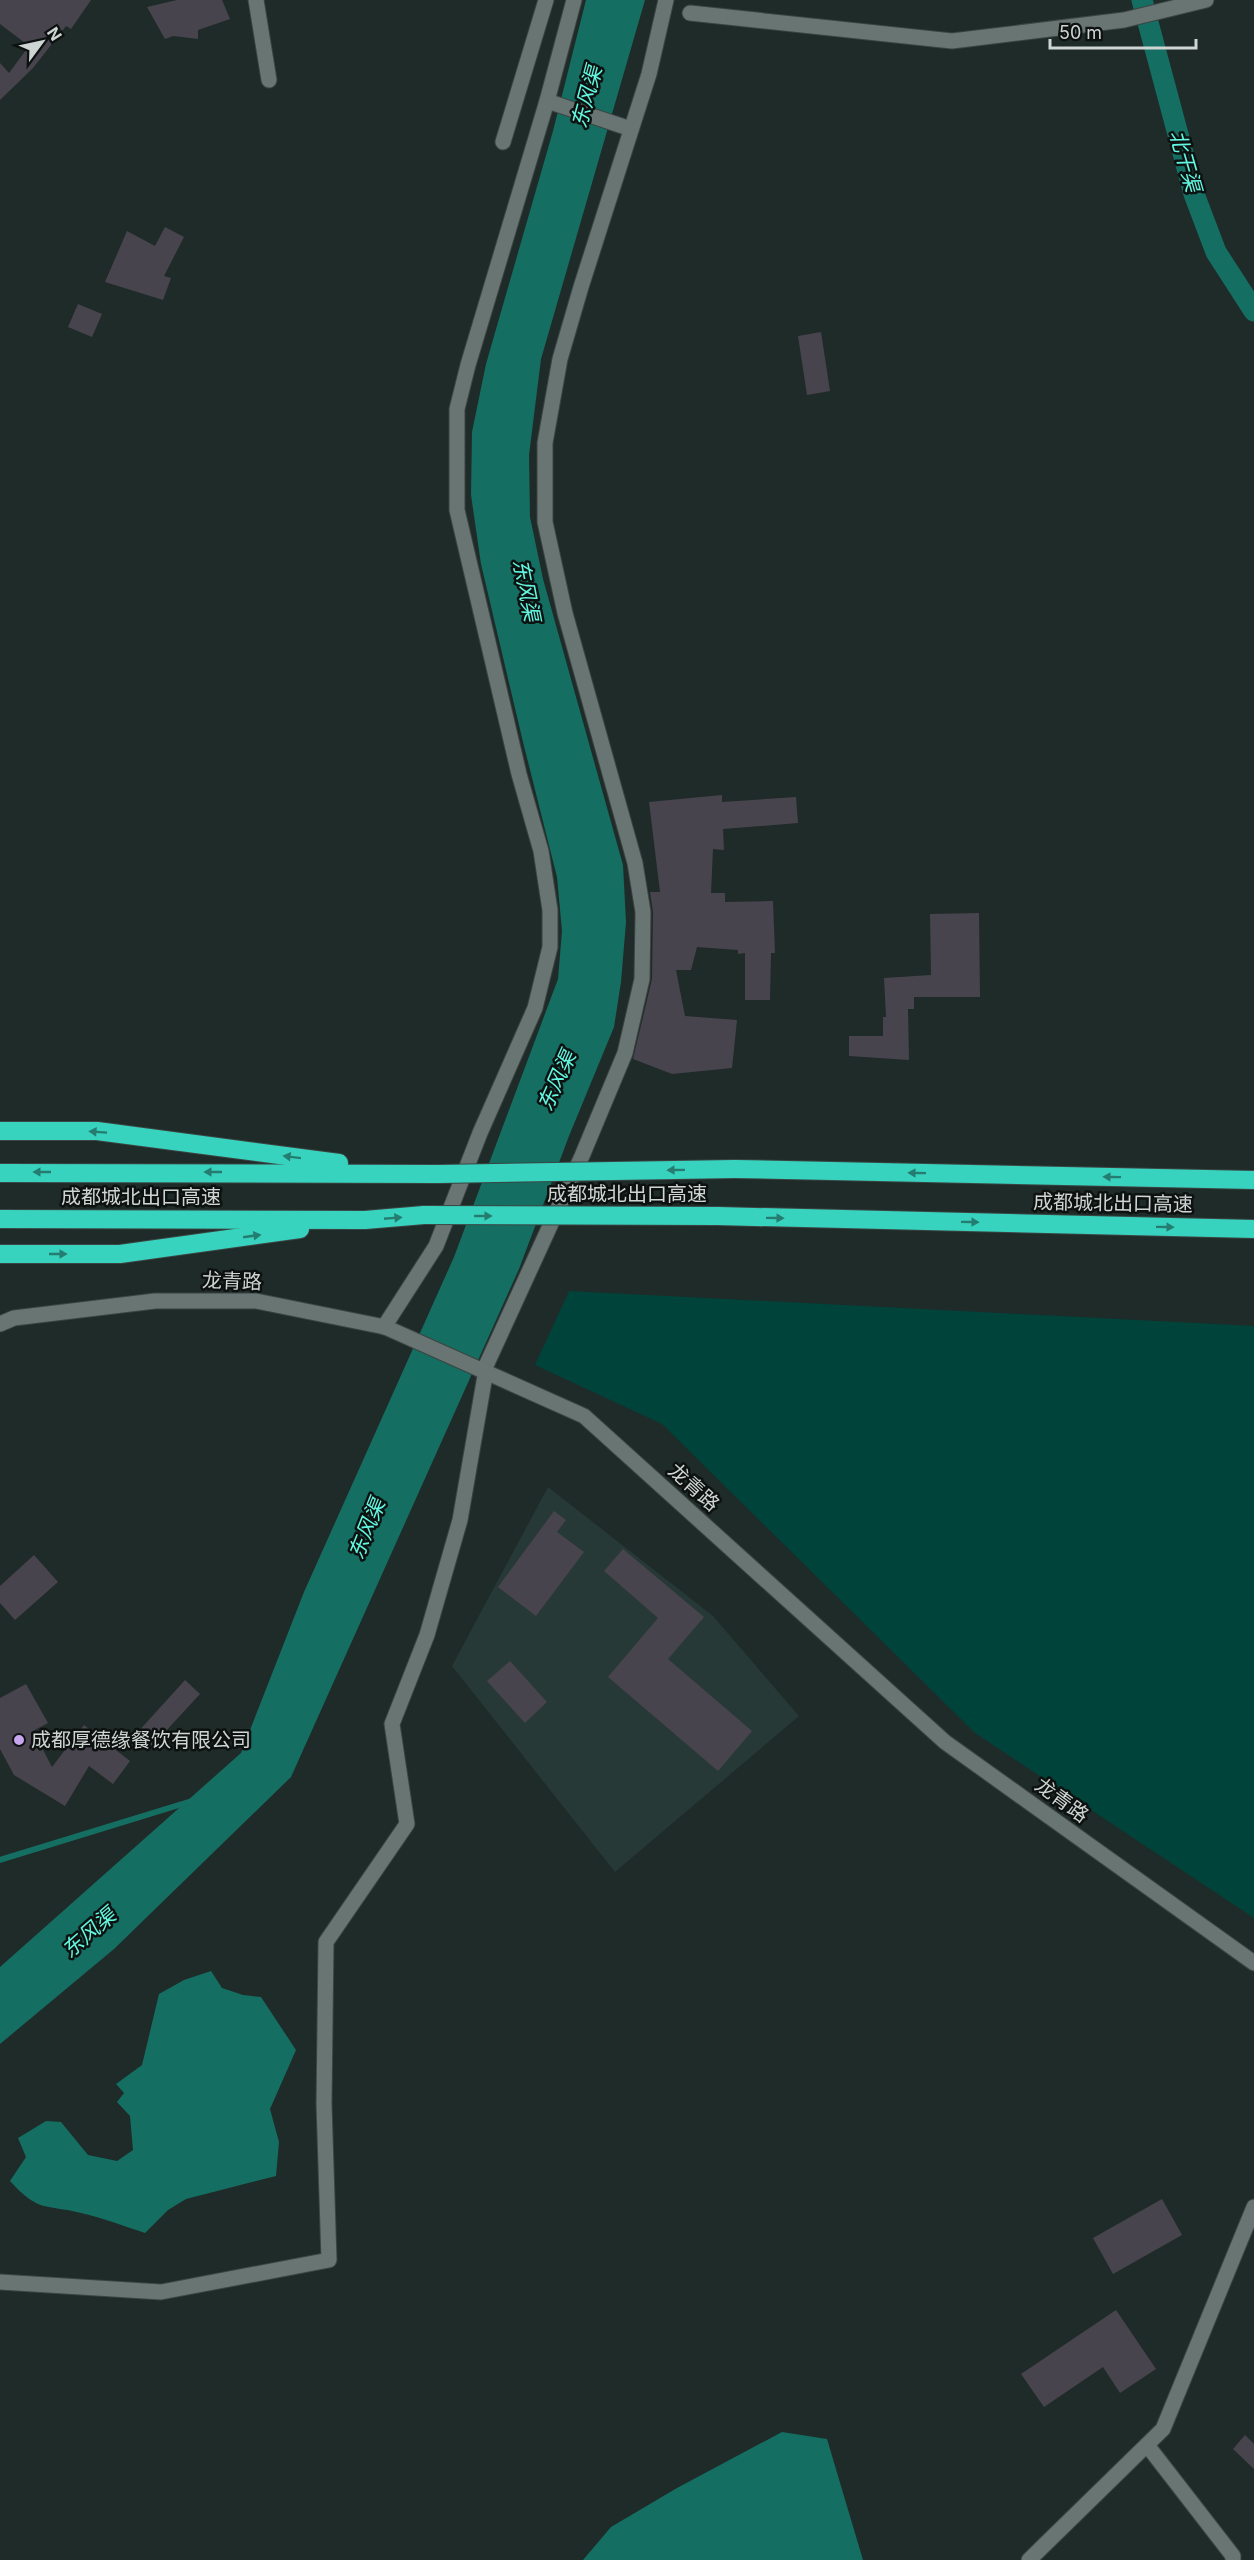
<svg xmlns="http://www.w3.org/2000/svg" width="1254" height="2560" viewBox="0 0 1254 2560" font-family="Inter,'Noto Sans SC',sans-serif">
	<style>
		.built { fill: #263936 }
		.green { fill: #00433b }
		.water { fill: #156e62 }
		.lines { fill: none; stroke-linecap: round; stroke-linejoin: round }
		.stream { stroke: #156e62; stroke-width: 6 }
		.canal { stroke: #156e62; stroke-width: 21 }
		.building { fill: #48444d }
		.street-casing { stroke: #3b4543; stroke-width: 17 }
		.secondary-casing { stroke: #3b4543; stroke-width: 17 }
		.highway-casing { stroke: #3b4543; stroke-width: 20 }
		.street { stroke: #687572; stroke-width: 15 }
		.secondary { stroke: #687572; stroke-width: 15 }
		.highway { stroke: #38d3be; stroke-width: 18 }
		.highway-bridge-casing { stroke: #3b4543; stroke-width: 20; stroke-linecap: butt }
		.highway-bridge { stroke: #38d3be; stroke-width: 18 }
		.oneway { fill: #257c70 }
		.poi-dot { fill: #c8a6ef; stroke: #0d1211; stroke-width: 2 }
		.labels { text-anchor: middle; stroke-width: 5; stroke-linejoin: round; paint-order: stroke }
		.street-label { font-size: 20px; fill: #ced5d3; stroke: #0d1211 }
		.poi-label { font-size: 20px; fill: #ced5d3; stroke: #0d1211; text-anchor: start }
		.water-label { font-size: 21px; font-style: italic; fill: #62f8e2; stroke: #0d1211 }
	</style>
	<rect width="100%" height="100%" fill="#1f2b28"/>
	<path class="built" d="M548 1487 713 1616 799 1716 615 1872 452 1666Z"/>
	<path class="green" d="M569 1291 1254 1326V1918L975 1733 662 1424 535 1365Z"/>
	<g class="water">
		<path d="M586 0H645L541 359 529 455 530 517 543 579 623 865 626 922 621 982 614 1027 569 1136 519 1269 291 1777 114 1949 0 2044V1967L241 1753 304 1592 454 1257 558 979 562 931 557 877 523 742 481 564 471 495 472 432 486 364 553 131Z"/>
		<path d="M211 1971 222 1988 243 1995 261 1997 296 2050 270 2109 279 2142 276 2176 186 2199 168 2210 145 2233C124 2226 103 2218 81 2213 45 2204 39 2213 10 2181L26 2157 18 2138 46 2121 61 2122 88 2155 117 2161 133 2150 130 2116 117 2102 124 2093 116 2084 142 2065 159 1994 184 1980Z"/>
		<path d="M782 2432 827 2439 863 2560H583L611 2527 677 2488Z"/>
	</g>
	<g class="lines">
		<path class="stream" d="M0 1860 192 1801"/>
		<path class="canal" d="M1142 0 1194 194 1216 252 1254 311"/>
	</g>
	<g class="building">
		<path d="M0 0H91L71 29 66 26 33 68 0 100V63L9 73 29 46 0 24Z"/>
		<path d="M177 0H222L230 19 198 30V39L173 36 165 39 147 7Z"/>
		<path d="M165 227 184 237 164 276 171 278 163 300 105 282 127 231 155 246Z"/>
		<path d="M78 304 102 314 92 337 68 327Z"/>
		<path d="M821 332 830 391 807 395 798 336Z"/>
		<path d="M722 795V802L796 797 798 823 723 829 724 850 713 849 711 893H725V902L773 901 775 953H771L770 1000H745V953L738 954V950L697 947 691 970H676L685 1016 737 1020 732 1068 672 1074 633 1059 652 979 653 912 650 892H660L649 802Z"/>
		<path d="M979 913 980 997H914V1009H908L909 1060 849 1056V1036H883V1017H886L884 978 931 975 930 914Z"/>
		<path d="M554 1511 566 1520 557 1532 584 1552 536 1616 498 1587Z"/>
		<path d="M623 1549 704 1617 668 1659 752 1731 718 1771 608 1677 658 1618 604 1571Z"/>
		<path d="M34 1555 58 1582 15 1620 0 1603V1586Z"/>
		<path d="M510 1661 547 1702 525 1723 487 1681Z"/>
		<path d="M185 1680 200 1694 152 1746 137 1733Z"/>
		<path d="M26 1684 48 1723 33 1731 52 1767 84 1725 130 1761 113 1784 89 1766 65 1806 14 1775 0 1749V1698Z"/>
		<path d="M1162 2199 1182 2235 1113 2274 1093 2238Z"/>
		<path d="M1116 2310 1156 2369 1120 2393 1103 2367 1044 2407 1021 2374Z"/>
		<path d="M1245 2435 1254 2444V2469L1233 2449Z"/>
	</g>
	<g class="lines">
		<defs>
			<g id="street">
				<path d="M256 0 269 80"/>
				<path d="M690 13 952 41 1124 20 1206 0"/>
				<path d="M547 101 631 129"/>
				<path d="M503 142 546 0"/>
				<path d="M384 1327 436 1246 480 1133 535 1008 550 947V910L541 851 519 774 457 510V409L468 365 547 101 574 0"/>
				<path d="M484 1370 582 1156 625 1053 642 979 643 912 635 863 565 613 545 522V443L560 359 581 287 649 74 666 0"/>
				<path d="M0 2282 161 2292 329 2260 324 2104 326 1942 407 1824 392 1724 427 1635 460 1520 486 1370"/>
				<path d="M1147 2445 1233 2556V2560"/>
				<path d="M1029 2560 1163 2429 1254 2207"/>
			</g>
			<path id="secondary" d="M0 1324 14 1318 155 1301H256L385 1327 584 1416 945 1742 1254 1963"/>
			<g id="highway">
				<path d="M0 1131H97L339 1163"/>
				<path d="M735 1169 1254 1180"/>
				<path d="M0 1173 439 1174"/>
				<path d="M717 1216 1254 1229"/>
				<path d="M0 1219 365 1220 424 1215"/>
				<path d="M0 1254H120L300 1229"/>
			</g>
		</defs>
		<use href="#street" class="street-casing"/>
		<use href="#secondary" class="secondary-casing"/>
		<use href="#highway" class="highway-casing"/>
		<use href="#street" class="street"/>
		<use href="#secondary" class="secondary"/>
		<use href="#highway" class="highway"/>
		<defs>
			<g id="highway-bridge">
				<path d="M439 1174 735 1169"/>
				<path d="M424 1215 717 1216"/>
			</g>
		</defs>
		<use href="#highway-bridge" class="highway-bridge-casing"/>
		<use href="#highway-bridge" class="highway-bridge"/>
	</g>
	<defs><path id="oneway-solid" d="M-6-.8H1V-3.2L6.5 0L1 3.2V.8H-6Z" transform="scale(1.5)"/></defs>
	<g class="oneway">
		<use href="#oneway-solid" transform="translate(98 1132) rotate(-176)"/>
		<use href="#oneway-solid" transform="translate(292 1157) rotate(-173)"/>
		<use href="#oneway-solid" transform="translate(676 1170) rotate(179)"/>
		<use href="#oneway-solid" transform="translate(42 1172) rotate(180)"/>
		<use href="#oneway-solid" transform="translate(213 1172) rotate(-180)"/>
		<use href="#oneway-solid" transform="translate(917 1173) rotate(-179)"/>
		<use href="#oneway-solid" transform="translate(1112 1177) rotate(-179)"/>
		<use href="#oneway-solid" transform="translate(483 1216)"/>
		<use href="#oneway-solid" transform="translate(393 1218) rotate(-5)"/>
		<use href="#oneway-solid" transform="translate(775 1218) rotate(1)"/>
		<use href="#oneway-solid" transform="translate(970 1222) rotate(1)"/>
		<use href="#oneway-solid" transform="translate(1165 1227) rotate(1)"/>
		<use href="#oneway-solid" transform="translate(252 1236) rotate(-8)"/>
		<use href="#oneway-solid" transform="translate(58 1254)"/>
	</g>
	<circle class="poi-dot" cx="19" cy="1740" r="6"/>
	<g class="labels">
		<g class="street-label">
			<text x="627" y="1201">成都城北出口高速</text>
			<text x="141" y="1204">成都城北出口高速</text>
			<text transform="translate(1113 1203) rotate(1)" y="7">成都城北出口高速</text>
			<text transform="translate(232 1281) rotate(2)" y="7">龙青路</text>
			<text transform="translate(694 1487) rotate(42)" y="7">龙青路</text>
			<text transform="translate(1062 1800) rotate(36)" y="7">龙青路</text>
		</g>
		<g class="poi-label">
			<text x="31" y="1747">成都厚德缘餐饮有限公司</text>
		</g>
		<g class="water-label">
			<text transform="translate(587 97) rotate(-75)" y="7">东风渠</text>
			<text transform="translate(1185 161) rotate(74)" y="7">北干渠</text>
			<text transform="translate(526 590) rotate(79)" y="7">东风渠</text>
			<text transform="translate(557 1081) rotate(-66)" y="7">东风渠</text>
			<text transform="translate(367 1529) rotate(-68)" y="7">东风渠</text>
			<text transform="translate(89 1933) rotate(-41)" y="7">东风渠</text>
		</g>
	</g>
	<g transform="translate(42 42) rotate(57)" stroke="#0d1211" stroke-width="4.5" paint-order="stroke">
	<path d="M0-4.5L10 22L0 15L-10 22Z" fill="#ced5d3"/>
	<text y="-9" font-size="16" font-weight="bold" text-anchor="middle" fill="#ced5d3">N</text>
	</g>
	<path d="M1050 39v9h146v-9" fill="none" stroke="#ced5d3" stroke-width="3"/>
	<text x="1059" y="39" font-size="18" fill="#ced5d3" stroke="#0d1211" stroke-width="4.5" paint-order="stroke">50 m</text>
</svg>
